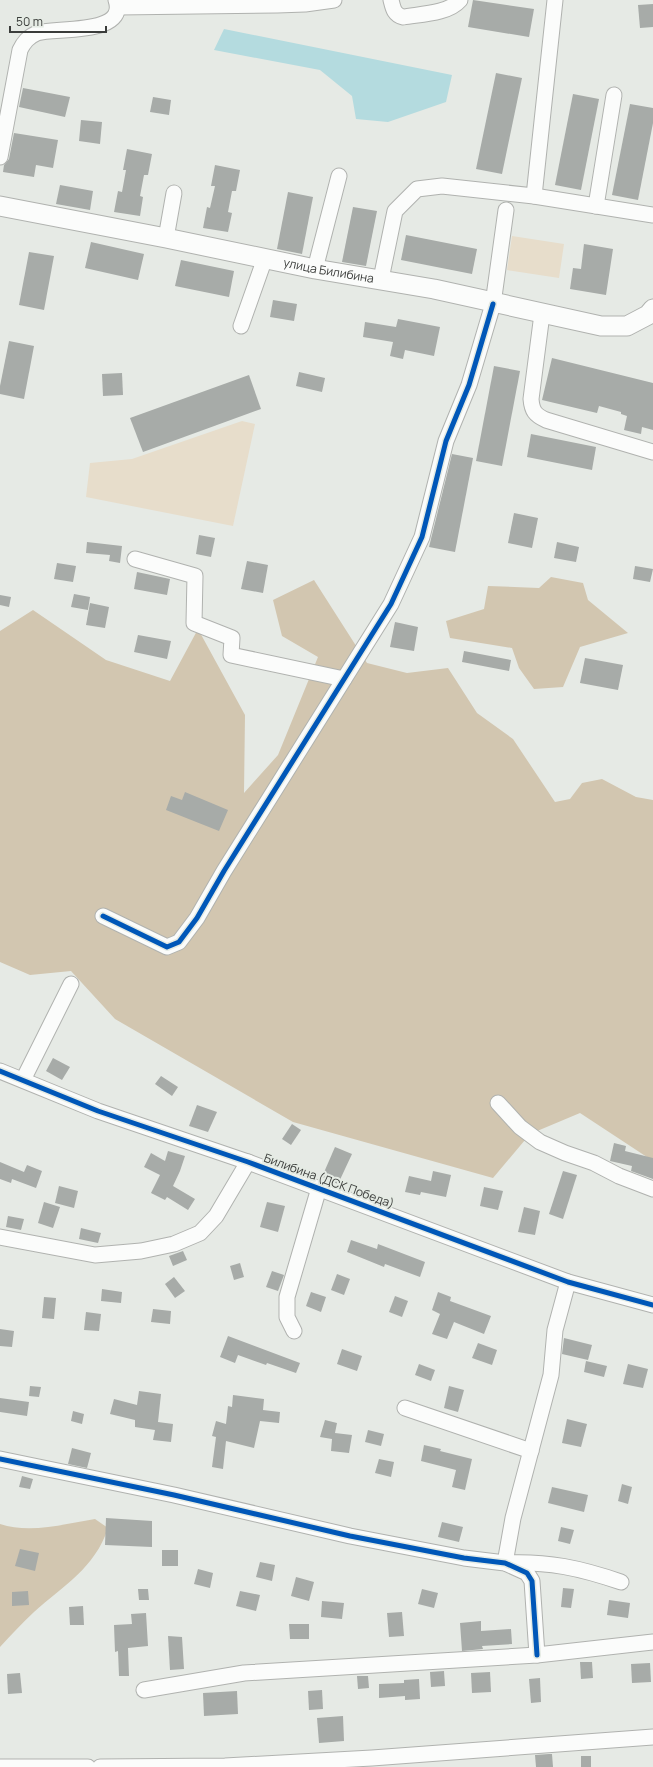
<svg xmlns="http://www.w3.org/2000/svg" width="653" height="1767" viewBox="0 0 653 1767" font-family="Manrope,sans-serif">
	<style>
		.green { fill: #e7ddcb }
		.forest { fill: #d2c6b0 }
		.water { fill: #b4dbdf }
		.building { fill: #a7aba8 }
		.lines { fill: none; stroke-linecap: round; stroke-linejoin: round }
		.minor-casing { stroke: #b0b2af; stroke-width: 17 }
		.major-casing { stroke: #b0b2af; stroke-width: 21 }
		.minor { stroke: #fbfcfb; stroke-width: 15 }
		.major { stroke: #fbfcfb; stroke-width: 19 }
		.cycleway-casing { stroke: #e5ebe4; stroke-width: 8 }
		.cycleway { stroke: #0057b8; stroke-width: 5 }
		.labels { text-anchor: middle; stroke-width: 4; stroke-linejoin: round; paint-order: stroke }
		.street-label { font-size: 12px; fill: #3a3c3a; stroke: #e5ebe4 }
	</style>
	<rect width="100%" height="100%" fill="#e6eae5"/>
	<g class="green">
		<path d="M512 236 564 244 559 278 507 270Z"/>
		<path d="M242 421 255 424 233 526 86 497 90 463 132 459Z"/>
	</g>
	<g class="forest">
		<path d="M551 577 583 583 588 600 628 633 580 647 563 687 534 689 519 668 512 648 450 638 446 621 484 609 488 586 539 588Z"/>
		<path d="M314 580 367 663 407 673 448 668 477 713 513 739 555 802 570 799 582 783 602 779 636 797 653 800V1161L580 1113 530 1134 493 1178 293 1122 115 1019 71 971 30 975 0 962V631L33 610 106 660 170 681 198 629 245 715 244 793 278 755 318 657 282 636 273 600Z"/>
		<path d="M95 1519 108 1528C95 1568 63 1586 34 1612 22 1623 11 1635 0 1647V1524C30 1534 64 1524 95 1519Z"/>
	</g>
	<path class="water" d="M224 29 452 75 446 102 388 122 356 119 352 96 320 70 214 50Z"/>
	<g class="building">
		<path d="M473 0 534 9 529 37 468 27Z"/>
		<path d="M653 4V27L640 28 638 5Z"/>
		<path d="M496 73 522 78 502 174 476 169Z"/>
		<path d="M23 88 70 97 65 117 19 107Z"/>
		<path d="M573 94 599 99 581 190 555 185Z"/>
		<path d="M153 97 171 100 169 115 150 112Z"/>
		<path d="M630 104 653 108V123L638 200 612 195Z"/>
		<path d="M81 120 102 122 100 144 79 141Z"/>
		<path d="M14 133 58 140 53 168 36 165 34 177 3 172 4 165 9 159Z"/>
		<path d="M127 149 152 154 148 175H144L140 196 143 197 140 216 114 212 118 191 122 192 126 170H123Z"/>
		<path d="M215 165 240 170 236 191H232L228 212 232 213 228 232 203 228 207 207 210 208 215 186H211Z"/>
		<path d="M60 185 93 191 90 210 56 204Z"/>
		<path d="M288 192 313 197 302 254 277 249Z"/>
		<path d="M353 207 377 211 366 266 342 262Z"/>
		<path d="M406 235 477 249 472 274 401 260Z"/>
		<path d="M91 242 144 254 138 280 85 268Z"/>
		<path d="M584 244 613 249 606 295 570 289 573 268 581 269Z"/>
		<path d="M29 252 54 256 44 310 19 305Z"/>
		<path d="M181 260 234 271 229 297 175 286Z"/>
		<path d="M273 300 297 304 294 321 270 317Z"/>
		<path d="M398 319 440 327 434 356 405 350 403 359 390 356 393 342 363 337 365 322 396 327Z"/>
		<path d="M9 341 34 346 24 399 0 394V386Z"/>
		<path d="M552 358 653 383V430L642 427 641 434 624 430 627 416 621 414V412L599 406 597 413 542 400Z"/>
		<path d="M494 366 520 371 502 466 476 461Z"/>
		<path d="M299 372 325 378 322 392 296 386Z"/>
		<path d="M122 373 123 395 103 396 102 374Z"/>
		<path d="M249 375 261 409 143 452 130 418Z"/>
		<path d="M531 434 596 447 592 470 527 457Z"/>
		<path d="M452 454 473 458 455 552 429 547Z"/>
		<path d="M514 513 538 518 532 548 508 543Z"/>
		<path d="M199 535 215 538 211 557 196 554Z"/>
		<path d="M87 542 122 546 120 563 109 561 110 555 86 553Z"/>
		<path d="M557 542 579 547 576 562 554 558Z"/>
		<path d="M247 561 268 565 263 593 241 589Z"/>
		<path d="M57 563 76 566 73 582 54 579Z"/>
		<path d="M635 566 653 569 650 582 633 579Z"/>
		<path d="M137 572 170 579 167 595 134 589Z"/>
		<path d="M74 594 90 597 88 610 71 607Z"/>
		<path d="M0 595 11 597 9 607 0 605Z"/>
		<path d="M90 603 109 607 105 628 86 625Z"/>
		<path d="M395 622 418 627 414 651 390 647Z"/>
		<path d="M138 635 171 641 167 659 134 652Z"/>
		<path d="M464 651 511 660 509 671 462 662Z"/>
		<path d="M585 658 623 665 618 690 580 683Z"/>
		<path d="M185 792 228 810 219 831 166 810 171 796 182 800Z"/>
		<path d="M53 1058 70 1067 62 1080 46 1071Z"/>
		<path d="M161 1076 178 1087 172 1096 155 1084Z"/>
		<path d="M197 1105 217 1112 208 1132 189 1126Z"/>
		<path d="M292 1124 301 1130 291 1145 282 1139Z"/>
		<path d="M614 1143 626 1146 625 1151 653 1158V1179L631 1171 632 1166 610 1161Z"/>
		<path d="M335 1147 352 1154 338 1184 322 1177Z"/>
		<path d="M168 1151 185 1156 180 1171 173 1186 195 1199 188 1210 167 1197 165 1200 151 1193 160 1175 144 1167 151 1153 165 1161Z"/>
		<path d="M0 1162 24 1172 27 1165 42 1171 36 1188 12 1179 11 1183 0 1179Z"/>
		<path d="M433 1171 451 1175 446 1197 421 1192 420 1195 405 1192 409 1176 431 1181Z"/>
		<path d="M563 1171 577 1175 563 1219 549 1214Z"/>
		<path d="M59 1186 78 1191 74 1208 55 1203Z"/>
		<path d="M484 1187 503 1191 498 1210 480 1206Z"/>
		<path d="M44 1202 60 1207 53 1228 38 1223Z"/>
		<path d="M267 1202 285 1206 278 1232 260 1227Z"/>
		<path d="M524 1207 540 1211 535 1235 518 1232Z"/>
		<path d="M8 1216 24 1219 21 1230 6 1227Z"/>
		<path d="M81 1228 101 1233 98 1243 79 1239Z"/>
		<path d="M351 1240 377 1249 378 1244 425 1262 420 1277 385 1264 384 1267 347 1252Z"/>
		<path d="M183 1251 187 1260 173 1266 169 1256Z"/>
		<path d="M240 1263 244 1277 234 1280 230 1266Z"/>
		<path d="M272 1271 284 1275 278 1291 266 1287Z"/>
		<path d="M337 1274 350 1279 344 1295 331 1290Z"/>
		<path d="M174 1277 185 1291 175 1298 165 1284Z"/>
		<path d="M102 1289 122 1292 121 1303 101 1301Z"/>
		<path d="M311 1292 326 1297 321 1312 306 1306Z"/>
		<path d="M438 1292 451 1297 450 1301 491 1316 484 1334 454 1322 447 1339 432 1334 440 1314 432 1310Z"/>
		<path d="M395 1296 408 1301 402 1317 389 1312Z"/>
		<path d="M44 1297 56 1298 54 1319 42 1318Z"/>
		<path d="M153 1309 171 1311 170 1324 151 1322Z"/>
		<path d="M86 1312 101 1314 99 1331 84 1330Z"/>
		<path d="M0 1329 14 1331 12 1347 0 1346Z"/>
		<path d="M228 1336 300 1363 296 1373 267 1363 266 1365 238 1355 235 1363 220 1357Z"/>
		<path d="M564 1338 592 1345 588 1360 562 1354Z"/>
		<path d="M478 1343 497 1350 492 1365 472 1358Z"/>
		<path d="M342 1349 362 1356 357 1371 337 1364Z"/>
		<path d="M586 1361 607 1366 604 1377 584 1372Z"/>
		<path d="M419 1364 435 1370 431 1381 415 1375Z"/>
		<path d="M628 1364 648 1369 643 1388 623 1384Z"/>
		<path d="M30 1386 41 1387 39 1397 29 1396Z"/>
		<path d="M449 1386 464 1390 458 1412 444 1408Z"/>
		<path d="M139 1391 161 1394 158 1422 173 1424 171 1442 153 1440 155 1430 135 1427V1420L110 1414 114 1399 137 1405Z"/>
		<path d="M233 1395 264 1399 263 1410 280 1412 279 1423 260 1421 254 1448 226 1441 223 1469 212 1467 216 1437 212 1436 216 1421 226 1424 228 1406 232 1407Z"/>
		<path d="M0 1398 29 1402 27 1416 0 1412Z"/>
		<path d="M73 1411 84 1414 82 1424 71 1421Z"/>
		<path d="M567 1419 587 1424 581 1447 562 1443Z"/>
		<path d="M325 1420 337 1423 335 1433 352 1435 349 1453 331 1451 332 1439 320 1437Z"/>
		<path d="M368 1430 384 1434 381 1446 365 1442Z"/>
		<path d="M424 1445 441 1449 440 1451 472 1459 465 1490 452 1487 456 1470 421 1461Z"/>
		<path d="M72 1448 91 1453 87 1468 68 1464Z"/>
		<path d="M379 1459 394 1462 391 1477 375 1473Z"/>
		<path d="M22 1476 33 1479 30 1489 19 1487Z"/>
		<path d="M622 1484 632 1487 628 1504 618 1501Z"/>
		<path d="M552 1487 588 1495 584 1512 548 1503Z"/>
		<path d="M106 1518 152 1521V1547L105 1545Z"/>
		<path d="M442 1522 463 1527 459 1542 438 1537Z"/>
		<path d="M561 1527 574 1530 570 1544 558 1541Z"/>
		<path d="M20 1549 39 1553 35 1571 15 1566Z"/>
		<rect x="162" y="1550" width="16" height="16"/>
		<path d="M260 1562 275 1565 272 1581 256 1577Z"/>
		<path d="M198 1569 213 1573 210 1588 194 1584Z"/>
		<path d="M296 1577 314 1582 309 1601 291 1596Z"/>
		<path d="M563 1588 574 1589 571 1608 561 1607Z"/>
		<path d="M138 1589H148L149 1600H139Z"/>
		<path d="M422 1589 438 1593 434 1608 418 1604Z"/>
		<path d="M28 1591 29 1605 12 1606V1592Z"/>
		<path d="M240 1591 260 1595 256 1611 236 1606Z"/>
		<path d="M609 1600 630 1603 628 1618 607 1615Z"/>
		<path d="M322 1601 344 1603 342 1619 321 1617Z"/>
		<path d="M83 1606 84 1625H70L69 1607Z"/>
		<path d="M402 1612 404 1636 389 1637 387 1613Z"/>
		<path d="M146 1613 148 1646 128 1648 129 1676H119L118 1651 115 1652 114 1625 132 1624 131 1614Z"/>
		<path d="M481 1621V1631L511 1629 512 1644 482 1646 483 1649 462 1651 460 1623Z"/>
		<path d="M289 1624H309V1639H290Z"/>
		<path d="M168 1636 182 1637 184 1669 170 1670Z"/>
		<path d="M580 1662H592L593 1678 581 1679Z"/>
		<path d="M650 1663 651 1682 632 1683 631 1664Z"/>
		<path d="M444 1671 445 1686 431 1687 430 1672Z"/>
		<path d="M490 1672 491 1692 472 1693 471 1673Z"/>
		<path d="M20 1673 22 1693 8 1694 7 1674Z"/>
		<path d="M357 1676H368L369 1688 358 1689Z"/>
		<path d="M540 1678 541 1702 531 1703 529 1679Z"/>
		<path d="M419 1679 420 1699 405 1700V1696L379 1698V1684L404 1683V1680Z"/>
		<path d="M322 1690 323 1709 309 1710 308 1691Z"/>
		<path d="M237 1691 238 1714 204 1716 203 1693Z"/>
		<path d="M343 1716 344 1741 319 1743 317 1718Z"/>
		<path d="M549 1754H552L553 1767H536L535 1755Z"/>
		<rect x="581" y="1756" width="10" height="11"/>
	</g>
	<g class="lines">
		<defs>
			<g id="minor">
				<path d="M118 0V7L277 5 305 4 334 0"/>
				<path d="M391 0C393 8 394 15 403 17 420 14 448 14 460 0"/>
				<path d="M0 157 20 50C24 42 28 37 37 33 54 27 128 36 116 0"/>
				<path d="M534 196 555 0"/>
				<path d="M596 206 614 95"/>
				<path d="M166 238 174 193"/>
				<path d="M315 269 339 176"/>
				<path d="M381 279 395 211 417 189 442 186 534 196 653 215"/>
				<path d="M542 314 531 399C532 411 535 415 546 420L653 452"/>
				<path d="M241 326 265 258"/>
				<path d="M135 559 195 576 194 623 232 638 231 655 344 679"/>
				<path d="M103 916 167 947 179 942 197 918 224 871 391 604 422 537 446 441 469 385 493 304 506 210"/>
				<path d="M0 1071 98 1111 248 1162 568 1282 653 1305"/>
				<path d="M23 1080 71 984"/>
				<path d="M498 1103 520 1127 540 1142 565 1153 594 1163 619 1176 653 1189"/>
				<path d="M0 1237 95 1255 141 1251 174 1244 200 1233 216 1216 248 1162"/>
				<path d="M568 1282 555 1330 551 1375 513 1518 505 1563C548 1561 580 1568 621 1582"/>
				<path d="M294 1331 287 1317V1297L319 1188"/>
				<path d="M405 1408 531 1451"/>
				<path d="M0 1459 174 1495 350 1536 464 1558 505 1563 527 1573 532 1581 537 1655"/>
				<path d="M144 1690 244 1673 537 1655 653 1642"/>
				<path d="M0 1767H88"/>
				<path d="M100 1767 225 1766 372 1758 653 1737"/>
			</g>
			<g id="major">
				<path id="s1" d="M0 206 166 238 315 269 434 289 601 326H627L648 315 653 309"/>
			</g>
		</defs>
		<use href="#minor" class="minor-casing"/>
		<use href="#major" class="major-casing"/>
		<use href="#minor" class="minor"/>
		<use href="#major" class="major"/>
		<defs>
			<g id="cycleway">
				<path d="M103 916 167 947 179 942 197 918 224 871 391 604 422 537 446 441 469 385 493 304"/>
				<path d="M0 1071 98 1111 248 1162 568 1282 653 1305"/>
				<path d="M0 1459 174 1495 350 1536 464 1558 505 1563 527 1573 532 1581 537 1655"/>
			</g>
		</defs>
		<use href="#cycleway" class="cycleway-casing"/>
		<use href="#cycleway" class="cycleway"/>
	</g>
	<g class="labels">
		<g class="street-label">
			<text dy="4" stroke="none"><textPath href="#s1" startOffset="335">улица Билибина</textPath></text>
			<text transform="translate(329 1181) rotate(20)" y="4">Билибина (ДСК Победа)</text>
		</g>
	</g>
	<path d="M10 26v6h96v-6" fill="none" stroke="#3a3c3a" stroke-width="2"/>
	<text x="16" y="26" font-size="12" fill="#3a3c3a" stroke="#e5ebe4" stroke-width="3" paint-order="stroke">50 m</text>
</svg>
